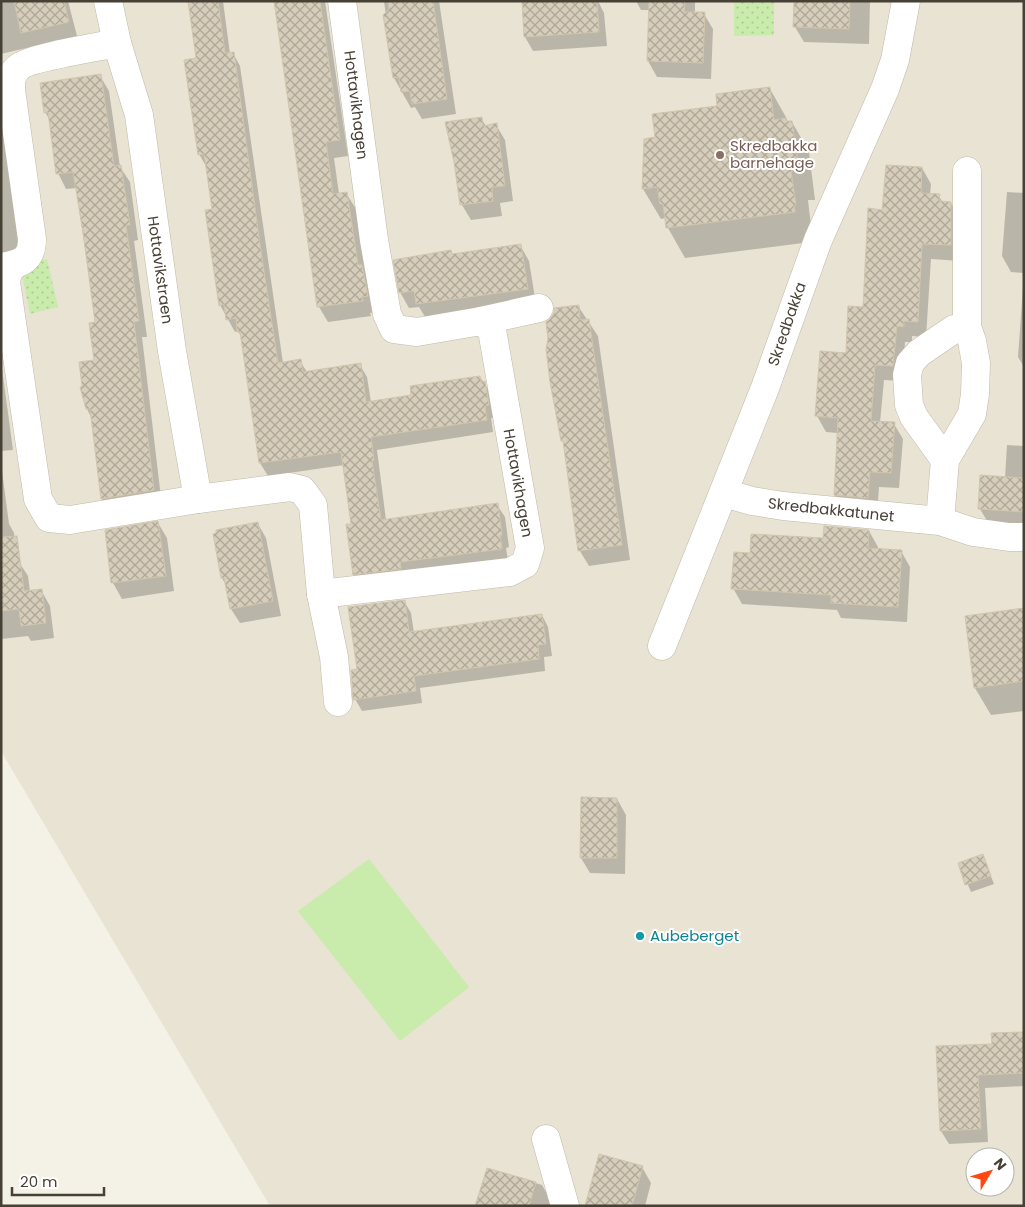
<svg xmlns="http://www.w3.org/2000/svg" width="1025" height="1207" viewBox="0 0 1025 1207" font-family="Poppins,sans-serif">
	<style>
		.residential { fill: #e8e3d3; fill-rule: evenodd }
		.park { fill: url(#park-dots) }
		.garden { fill: #c9ebac }
		.shadow { fill: #0003 }
		.building { fill: url(#building-cross-hatch); stroke: #d1c6ad }
		.lines { fill: none; stroke-linecap: round; stroke-linejoin: round }
		.minor-casing { stroke: #c0b9a8; stroke-width: 29 }
		.minor { stroke: #fff; stroke-width: 28 }
		.education-dot { fill: #8d6e63; stroke: #fff; stroke-width: 2 }
		.culture-dot { fill: #0f9aa8; stroke: #fff; stroke-width: 2 }
		.labels { text-anchor: middle; stroke-width: 4; stroke-linejoin: round; paint-order: stroke }
		.street-label { font-size: 15px; fill: #474135; stroke: #fff }
		.education-label { font-size: 15px; fill: #785e54; stroke: #fff; text-anchor: start }
		.culture-label { font-size: 15px; fill: #0d838f; stroke: #fff; text-anchor: start }
	</style>
	<defs>
		<pattern id="park-dots" width="8" height="8" patternUnits="userSpaceOnUse" patternTransform="scale(1.25)"><rect width="8" height="8" fill="#c9ebac"/><path d="M2 2h.1M6 6h.1" fill="none" stroke="#aecb95" stroke-width="1.8" stroke-linecap="round"/></pattern>
		<pattern id="building-cross-hatch" width="8" height="8" patternUnits="userSpaceOnUse" patternTransform="scale(1.25)"><rect width="8" height="8" fill="#d6cdba"/><path d="M0 0l8 8M0 8l8-8" fill="none" stroke="#afa898"/></pattern>
	</defs>
	<rect width="100%" height="100%" fill="#f4f1e6"/>
	<path class="residential" d="M1 1H1024V1206H270L1 751ZM975 1157H1005V1187H975Z"/>
	<g class="park">
		<path d="M734 1H774V35L734 36Z"/>
		<path d="M47 259 58 307 30 314 20 264Z"/>
	</g>
	<path class="garden" d="M369 859 469 987 400 1041 298 911Z"/>
	<g class="shadow">
		<path d="M1 1H68L77 36 1 54Z"/>
		<path d="M189 1H223L230 54 233 53 240 66 283 363 300 361 307 372 360 365 367 377 371 402 413 396 480 377 492 395 496 418H491L493 432 377 450 386 520 497 505 505 517 509 547 506 548 508 561 362 587 354 574 353 525 344 465 268 476 260 463 242 338 238 331 235 332 220 305 213 210 207 168 199 154 197 59Z"/>
		<path d="M275 1H325L348 156 334 158 339 194 346 193 356 209 365 271 371 282 376 312 370 313 371 316 328 322 319 307Z"/>
		<path d="M384 1H439L456 114 422 119 415 107 411 108 394 78Z"/>
		<path d="M523 1H598L604 13 607 46 533 51 525 37Z"/>
		<path d="M636 1H695V13L704 14 713 29 711 79 657 77 648 61 650 10H641Z"/>
		<path d="M795 1H870L869 44 804 42 795 27Z"/>
		<path d="M100 76 109 91 120 167 130 182 138 240 134 241 147 337H142L162 506 111 514 102 499 92 419 87 409 84 387 96 361V323L76 188 66 189 58 173 51 122 45 112Z"/>
		<path d="M770 89 787 119V122H792L809 152 815 200H808L812 235 811 242 685 258 668 228 666 218 661 219 643 189 656 139 719 107Z"/>
		<path d="M1 112 21 253 1 255Z"/>
		<path d="M481 118 486 126 496 125 505 140 513 201 500 203 502 216 471 220 462 205Z"/>
		<path d="M922 168 931 184 930 195 939 196 943 203H951L960 219V261L931 259 926 337 912 336V342H905L902 381 884 380 880 423 894 424 903 439 899 488 879 487 877 514 844 511 835 495 838 433 826 432 817 416 848 354 864 308 884 211Z"/>
		<path d="M1007 192 1024 193V273L1011 272 1002 256Z"/>
		<path d="M520 245 529 261 536 304 427 320 419 307 409 308 400 292 451 252 453 255Z"/>
		<path d="M1024 273V367L1018 357Z"/>
		<path d="M578 306 598 336 630 560 589 566 580 551 565 445 562 441Z"/>
		<path d="M1 361 13 450 1 451Z"/>
		<path d="M1007 445 1024 446V527L989 524 980 509 1005 478Z"/>
		<path d="M1 463 9 524 14 533 17 559 28 576 30 592 41 590 50 606 54 638 31 641 28 636 1 639Z"/>
		<path d="M158 523 167 538 174 591 122 599 113 583 106 531Z"/>
		<path d="M258 524 266 538 281 616 240 623 231 609 227 587 222 578 214 535Z"/>
		<path d="M869 531 878 547V550L901 551 910 567 907 622 841 618 837 610 742 604 733 588 751 554Z"/>
		<path d="M404 601 411 613 414 633 542 615 548 627 552 656 544 657 545 671 420 688 422 703 362 711 355 699 359 670Z"/>
		<path d="M1024 610V711L991 715 975 688Z"/>
		<path d="M617 799 626 815 625 874 590 873 581 858Z"/>
		<path d="M983 856 994 884 971 892 959 864Z"/>
		<path d="M1022 1033 1024 1036V1086L985 1088 988 1142 949 1144 941 1131 993 1045Z"/>
		<path d="M642 1167 651 1183 645 1206H586Z"/>
		<path d="M487 1169 542 1185 551 1201 552 1206H477Z"/>
	</g>
	<g class="building">
		<path d="M14 1H64L69 22 21 33Z"/>
		<path d="M188 1H218L225 53 234 52 260 245 278 363 301 359 303 372 361 363 366 402 411 395 410 386 480 376 481 382 485 381 489 405 485 406 487 420 371 437 374 460 372 461 381 520 498 503 502 535H500L502 549 400 562 401 569 353 575 346 524H351L341 452 259 463 240 332H237L236 318 226 320 224 304 219 306 205 210 212 209 204 154 198 155 184 60 196 58Z"/>
		<path d="M274 1H320L340 140 326 142 333 194 347 192 358 265H362L368 296 362 297 363 301 317 307Z"/>
		<path d="M388 1H433L447 99 412 104 410 91 401 92 399 77 393 78 383 15 389 9Z"/>
		<path d="M522 1H597L599 32 524 37Z"/>
		<path d="M649 1H685L684 12H705L703 63 647 61Z"/>
		<path d="M794 1H850L849 29 793 27Z"/>
		<path d="M101 74 114 166 121 165 130 225H126L139 321 134 322 154 490 101 499 90 409H86L80 387 82 386 79 362 94 360 89 323 95 322 83 232 73 172 56 174 48 112 44 113 40 83Z"/>
		<path d="M770 87 774 120 786 118V121H792L799 170 791 171 796 205 794 206 795 212 666 228 663 204H660L657 187 642 189 644 139 655 137 652 114 717 106 716 94Z"/>
		<path d="M482 117 483 126 497 123 505 186 492 187 493 201 460 205 454 162 445 122Z"/>
		<path d="M886 165 922 167 921 193 940 194 939 201 951 202V245L922 244 918 322 904 321V327L897 326 893 366 875 365 871 421 895 422 891 473 870 472 868 498 834 495 838 418 815 416 820 351 846 353 848 306 863 307 868 208 882 210Z"/>
		<path d="M521 244 528 289 416 304 414 291 399 293 393 260 451 250 452 254Z"/>
		<path d="M579 305 580 320 589 319 622 545 578 551 563 441H561L550 382 546 349 548 339 546 322 550 319 554 313V308Z"/>
		<path d="M980 475 1024 478V512L978 509Z"/>
		<path d="M158 521 166 576 111 583 105 530Z"/>
		<path d="M258 522 273 601 230 609 224 578H221L213 534 216 533V530Z"/>
		<path d="M824 526 869 530 868 548 902 550 898 607 831 603V595L731 589 734 552 750 553 751 534 823 538Z"/>
		<path d="M17 536 24 591 42 589 46 623 21 626 19 609 1 611V537Z"/>
		<path d="M405 600 409 632 542 614 546 644 538 645 539 659 414 676 416 691 353 700 351 670 357 669 348 607Z"/>
		<path d="M1024 608V681L974 688 965 616Z"/>
		<path d="M581 797 617 798V858H580Z"/>
		<path d="M983 854 991 876 965 885 958 863Z"/>
		<path d="M1023 1032 1024 1073 978 1075 981 1129 940 1131 936 1046 992 1044 991 1033Z"/>
		<path d="M599 1154 643 1166 632 1206H585Z"/>
		<path d="M487 1168 536 1182 529 1206H475Z"/>
	</g>
	<g class="lines">
		<defs>
			<g id="minor">
				<path d="M108 1 117 43 139 115 172 351 198 499 290 487 302 490 313 505 321 594 334 657 338 702"/>
				<path d="M342 1 374 240 387 314 394 329 417 332 481 321 539 308"/>
				<path d="M14 265 8 272 6 282 38 499 49 518 70 520 198 499"/>
				<path d="M1 267C21 264 32 260 32 239L11 90C11 81 11 74 18 68 27 58 99 47 117 43"/>
				<path d="M945 460 914 417 909 405 907 375 910 363 919 353 954 329 967 327"/>
				<path d="M724 493 752 501 783 506 940 521 973 532 1009 537H1024"/>
				<path d="M940 521 945 460 972 414 975 394 976 363 972 341 967 327V171"/>
				<path d="M321 594 510 572 525 564 530 548 492 330 481 321"/>
				<path d="M662 646 765 388 818 240 885 89 895 60 906 1"/>
				<path d="M546 1139 565 1206"/>
			</g>
		</defs>
		<use href="#minor" class="minor-casing"/>
		<use href="#minor" class="minor"/>
	</g>
	<circle class="education-dot" cx="720" cy="155" r="5"/>
	<circle class="culture-dot" cx="640" cy="936" r="5"/>
	<g class="labels">
		<g class="street-label">
			<text transform="translate(356 105) rotate(83)" y="5">Hottavikhagen</text>
			<text transform="translate(160 270) rotate(82)" y="5">Hottavikstraen</text>
			<text transform="translate(787 324) rotate(-71)" y="5">Skredbakka</text>
			<text transform="translate(518 483) rotate(80)" y="5">Hottavikhagen</text>
			<text transform="translate(831 510) rotate(6)" y="5">Skredbakkatunet</text>
		</g>
		<g class="education-label">
			<text x="730" y="151">Skredbakka<tspan x="730" dy="17">barnehage</tspan></text>
		</g>
		<g class="culture-label">
			<text x="650" y="941">Aubeberget</text>
		</g>
	</g>
	<rect width="1025" height="1207" fill="none" stroke="#474135" stroke-width="5"/>
	<g transform="translate(990 1172) rotate(52)"><circle r="24" fill="#ffffff" stroke="#b5b3ae"/>
	<path d="M0-4L9 19L0 12L-9 19Z" fill="#ff4812"/>
	<text y="-8" font-size="14" font-weight="bold" text-anchor="middle" fill="#474135">N</text>
	</g>
	<path d="M12 1187v8h92v-8" fill="none" stroke="#474135" stroke-width="2.5"/>
	<text x="20" y="1187" font-size="15" fill="#474135" stroke="#ffffff" stroke-width="4" paint-order="stroke">20 m</text>
</svg>
